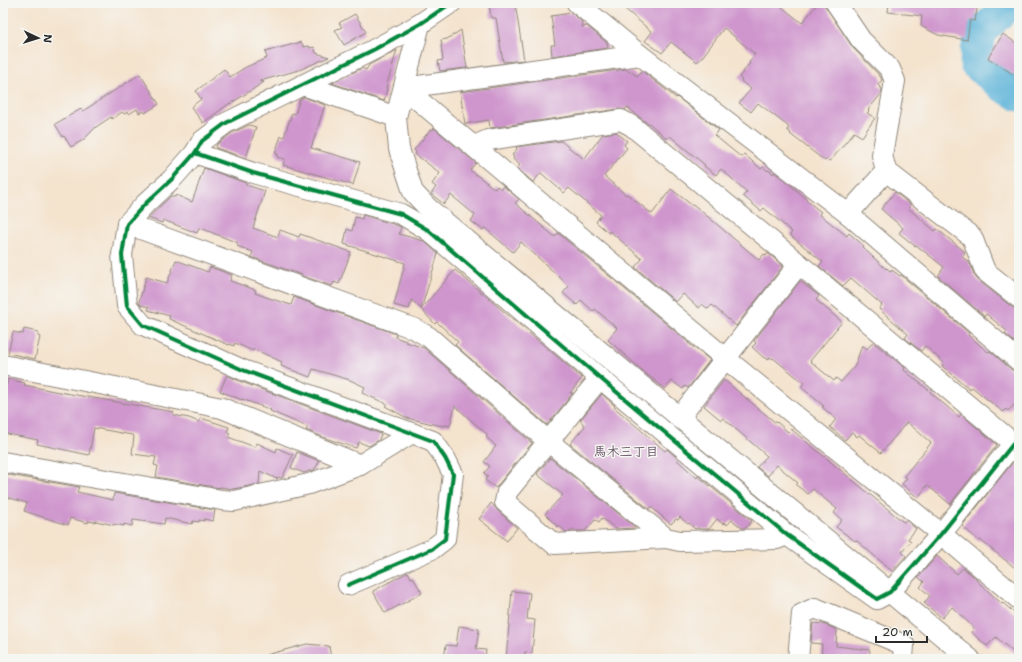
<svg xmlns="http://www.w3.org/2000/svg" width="1022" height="662" viewBox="0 0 1022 662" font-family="'Shantell Sans','Klee One',sans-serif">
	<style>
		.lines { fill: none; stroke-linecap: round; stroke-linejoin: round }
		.river { stroke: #5db4d9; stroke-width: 31 }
		.building { fill: #cf96cd }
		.minor-casing { stroke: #90877c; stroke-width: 22 }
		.minor { stroke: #fff; stroke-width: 20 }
		.cycleway-casing { stroke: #f6f6f2; stroke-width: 6 }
		.cycleway { stroke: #00873e; stroke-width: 4 }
		.labels { text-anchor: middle; stroke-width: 3; stroke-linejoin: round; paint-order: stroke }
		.neighbourhood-label { font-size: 13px; font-weight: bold; fill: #645064; stroke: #f6f6f2 }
	</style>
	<rect width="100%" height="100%" fill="#f6f6f2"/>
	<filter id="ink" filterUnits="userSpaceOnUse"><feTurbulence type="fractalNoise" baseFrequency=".025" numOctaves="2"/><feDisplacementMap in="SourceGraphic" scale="8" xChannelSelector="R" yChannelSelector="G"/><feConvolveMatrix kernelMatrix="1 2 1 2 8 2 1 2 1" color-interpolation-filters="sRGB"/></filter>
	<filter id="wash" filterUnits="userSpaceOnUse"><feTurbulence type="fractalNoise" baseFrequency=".012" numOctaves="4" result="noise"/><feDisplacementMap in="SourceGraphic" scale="16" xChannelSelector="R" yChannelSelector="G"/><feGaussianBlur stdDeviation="0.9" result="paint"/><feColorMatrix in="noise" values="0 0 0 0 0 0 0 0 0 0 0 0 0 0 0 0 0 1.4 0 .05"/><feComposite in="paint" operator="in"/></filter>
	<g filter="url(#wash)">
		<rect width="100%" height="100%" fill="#f4e3cd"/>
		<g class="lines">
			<path class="river" d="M1008 3 1007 7 983 30 976 51 975 64 1003 87 1019 96"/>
		</g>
		<g id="blocks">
			<g class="building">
				<path d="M489 3H515L524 60 503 62 496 18H491Z"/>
				<path d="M618 3H777L802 23 818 3H820L826 7 853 48 880 76 882 80 878 85 882 89 881 94 868 110 869 111 867 113 875 118 862 137 854 132 832 159 829 161 827 159 825 161 790 134 791 133 787 130 789 127 758 103 751 112 739 103 751 89 741 81 742 80 739 77 750 63 749 62 755 54 724 28 700 60H699L697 62 671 42 662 53 645 41 652 32Z"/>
				<path d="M889 3H978L975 21 970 20 967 40 938 35 921 26 922 16 888 12Z"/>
				<path d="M572 13 582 22V27L587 26 607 43 608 48 552 56 551 45H555L551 16Z"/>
				<path d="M355 14 366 32 344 45 335 30 342 27 339 23Z"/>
				<path d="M461 30 467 68 440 71 438 61 443 60 441 45H442L441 40 447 39Z"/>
				<path d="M1003 34 1019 45V78L988 58Z"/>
				<path d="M301 42 304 47 309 46 310 48 314 47 316 53 329 57 299 70 260 81 264 82 230 104V103L203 123 191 107 201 99 196 91 224 69 230 77 246 67 267 58 265 52Z"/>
				<path d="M397 50 386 88 387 89 384 101 332 83 362 68 366 70 369 65 382 58V59L383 58Z"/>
				<path d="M626 69 629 72 630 71 637 76 642 71 676 98 677 97 719 130 714 135 741 157 744 154 761 169 763 167 768 171 769 170 773 174 774 172 807 199 806 200 821 212 819 214 847 236 849 233 864 246 862 247 886 269 887 268 891 272 892 270 900 276 901 275 969 333 968 335 988 352 990 351 1012 370 1016 372H1019V400L1008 411 1006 409 1003 412 972 387 970 389 942 366 944 363 925 346 921 351 905 338 908 334 879 309 882 305 851 278 843 286 819 266 823 262 790 235 792 232 764 208 761 211 743 196 747 192 721 169 716 175 704 166 705 165 670 136 667 139 649 123 648 124 627 107 625 110 619 109 490 128 489 120 465 124 460 92Z"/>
				<path d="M140 74 159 104 145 113 143 111 139 113 137 109 129 114 128 112 124 114 122 112 112 119 111 117 96 127 83 140 71 147 64 136 63 137 55 124 81 109 83 111Z"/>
				<path d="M304 97 325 105 311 148 360 162 353 185 283 165 285 159 277 157 278 154 275 153 281 136 284 137 292 113 295 114 300 99Z"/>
				<path d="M249 125 256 127 246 158 216 148 217 144 232 133Z"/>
				<path d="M434 128 476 163 470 170 495 189 497 186 501 189 503 186 519 199 515 203 555 237 558 233 689 343H688L710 360 688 388 685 386 683 389 672 381 665 389 643 371 608 340 617 328 595 309 593 311 581 300 577 305 563 293 569 286 521 242 513 252 486 229 484 228 483 230 471 221 475 215 451 195 444 204 431 194 436 187 432 184 440 173 415 154 416 152 414 150 431 129 433 130Z"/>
				<path d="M616 132 627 141 624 145 627 148 604 176 626 195 627 194 652 214 671 189 693 206 694 205 759 260 764 254 766 256 768 253 783 266 736 326 712 305 708 309 702 304 699 308 683 294 676 302 635 267 642 259 610 231 609 233 596 222 601 215 569 188 564 193 541 173 533 182 517 168 520 165 513 159 514 157 512 155 517 149 516 147 561 141 577 154V153L584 159 603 134Z"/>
				<path d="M204 168 246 183V185L265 191 253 228 278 237 280 230 299 237 300 234 351 252 339 284 334 282 332 286 302 276V275L251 257 253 252 237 246 238 243 203 229 199 228 197 233 163 220 162 223 148 218 171 196 175 197 176 195 192 202Z"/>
				<path d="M895 192 911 205 908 208 935 231 937 229 964 251 965 253 962 257 969 262V264L971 265 974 275 978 280 1012 307 1019 310V346L1005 334 1007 331 986 314 984 316 938 276 944 267 916 245 915 246 899 233 903 228 881 209Z"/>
				<path d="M363 215 396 225 401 227 399 234 424 241 438 254 421 309 412 300 409 309 394 305 405 263 344 244 347 229 352 231 355 217 362 219Z"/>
				<path d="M176 260 208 272 210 267 232 275 230 281 256 290 255 293 266 297 291 305 294 297 396 334 395 337 406 341V342L424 348 532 443 498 485 496 488 485 480 488 476 484 473 490 466 484 462 496 446 486 437 488 435 455 406 450 426 445 425 444 426 438 425H437L407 418 385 406 387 404 362 393 365 387 350 380 313 369 310 377 281 366 282 362 254 349 253 351 235 343 234 346 230 344 229 345 169 319 170 316 148 310 149 307 141 305 139 302 146 277 167 283Z"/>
				<path d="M455 270 582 378 570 393H573L547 425 455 345 458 342 437 322 435 324 421 309Z"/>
				<path d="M800 281 819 296 816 300 842 322 810 361 834 381 836 378 841 382 855 366 862 345 867 349 873 342 905 368 904 370 931 392H930L959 417 961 414 997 445 950 504 927 485 918 498 902 484 907 478 904 476 931 443 907 422 881 453 859 435 857 437 852 432 845 440 830 427 836 419 822 407 824 406 801 387 804 383 773 358V359L770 357 768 360 765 357 764 358 752 347 756 343 754 341Z"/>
				<path d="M24 329 38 332V336L40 337 35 359 8 353 13 332 23 334Z"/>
				<path d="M227 375 239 381 381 434 379 440 369 446 359 442 356 448 328 439 306 430 308 427 270 411 271 410 242 399V400L220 391Z"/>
				<path d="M8 379 25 383 24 385 59 392 174 412 173 415 189 418 199 422 201 418 229 427 227 432 230 433 228 437 255 447 257 443 276 452 277 448 293 455 282 478 278 477 277 479 260 471 259 484 233 489 220 487V488L156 477 158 466 154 465 156 457 132 454 134 436 132 435 94 428 89 455 37 444 38 440 3 433V399Z"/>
				<path d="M724 380 776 423 777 422 788 432 791 429 902 521 904 522 906 520 916 529 908 539 911 541 902 552 906 556 892 571 856 540 855 541 836 527 842 520 834 513 837 509 813 489 808 494 796 485 798 483 777 465 768 476 757 467 767 456 723 418 721 420 704 406Z"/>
				<path d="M602 394 615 406 614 407 665 451 667 449 677 458 676 459 697 478 698 476 752 521 746 528H742L732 520 727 525 724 522 723 524 717 519 709 529H700L698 528 695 529 689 523 688 524 680 517 678 520 676 519 671 524 651 507 649 509 570 444 585 426 580 420Z"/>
				<path d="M297 452 319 461 316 468H315L314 470 310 471H308L307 472 304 473 291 468Z"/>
				<path d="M550 458 635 527 634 528 616 529 602 518 599 522 596 520 595 521V520L585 531H576L572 529 570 532H566L559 526 558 527 545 514 563 495 537 474Z"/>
				<path d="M1013 462 1019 467V571L980 540 979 541 962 526Z"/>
				<path d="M3 474 79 487 77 492 113 500 114 493 215 510 213 521 204 519V521L199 520V522L193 521 192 524 165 518 164 524 133 520 132 526 124 524V526L115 524 114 525 96 521 95 522 88 521V523L70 518 68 525 24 511 27 503 3 496Z"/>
				<path d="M491 503 494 506 498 511 517 528 507 541 479 519Z"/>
				<path d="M937 556 957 574 963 568 977 579 976 580 1002 604 1003 603 1019 617V657L996 637 987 646 971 632 974 629 972 626 952 607 942 618 924 603 930 596 920 587 924 582 918 577Z"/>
				<path d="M408 572 411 578 413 577 415 581 422 593 385 613 373 591Z"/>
				<path d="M512 591 530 593 527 619 535 620 532 653 525 652 524 659H506Z"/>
				<path d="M813 623 823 624 837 630 836 646 870 650 869 659H821L822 644 811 643Z"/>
				<path d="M459 626 479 629 476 649 486 650 485 659H444L446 645 456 646Z"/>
				<path d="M307 644 329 646 331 659H267L266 655Z"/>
			</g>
		</g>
	</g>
	<g filter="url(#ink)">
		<use href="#blocks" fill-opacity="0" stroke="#90877c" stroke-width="1"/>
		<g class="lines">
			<defs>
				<g id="minor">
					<path d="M577 3 640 55 848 214 1019 361"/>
					<path d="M836 3 861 40 890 69 895 81 882 155 886 171 972 237 985 271 1019 298"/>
					<path d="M420 24 396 117 399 149 413 192 428 208 970 659"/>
					<path d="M303 85 396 117"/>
					<path d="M404 88 726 359 941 534 1019 599"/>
					<path d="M404 88 640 55"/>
					<path d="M474 146 488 140 621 120 632 126 799 264 1019 448"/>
					<path d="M195 153 253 173 401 214 428 230 600 378 787 535 877 599 890 592 941 534 1013 444"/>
					<path d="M848 214 886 171"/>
					<path d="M127 224 415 329 429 337 548 441 666 538 680 541 777 539 787 535"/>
					<path d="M3 365 222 408 360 465"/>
					<path d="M600 378 507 492 505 502 554 544 666 538"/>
					<path d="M679 418 799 264"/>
					<path d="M3 462 222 500 234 501 309 484 360 465 412 433"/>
					<path d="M348 585 432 549 445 539 453 474 445 458 433 441 243 370 143 325 127 306 122 255 127 224 145 204 172 179 195 153 202 141 226 123 375 49 420 24 451 3"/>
					<path d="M798 659 802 614 815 608 904 645 903 659"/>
				</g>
			</defs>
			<use href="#minor" class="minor-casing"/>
			<use href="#minor" class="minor"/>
			<defs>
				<g id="cycleway">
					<path d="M195 153 253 173 401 214 428 230 600 378 787 535 877 599 890 592 941 534 1013 444"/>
					<path d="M348 585 432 549 445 539 453 474 445 458 433 441 243 370 143 325 127 306 122 255 127 224 145 204 172 179 195 153 202 141 226 123 375 49 420 24 451 3"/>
				</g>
			</defs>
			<use href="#cycleway" class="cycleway-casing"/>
			<use href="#cycleway" class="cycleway"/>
		</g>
	</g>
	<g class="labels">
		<g class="neighbourhood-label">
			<text x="626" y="456">馬木三丁目</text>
		</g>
	</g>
	<rect width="1022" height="662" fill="none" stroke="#f6f6f2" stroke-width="16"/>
	<g transform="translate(38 38) rotate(94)" stroke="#f6f6f2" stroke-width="3" paint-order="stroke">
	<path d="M0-3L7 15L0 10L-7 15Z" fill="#2b2b2b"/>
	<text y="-6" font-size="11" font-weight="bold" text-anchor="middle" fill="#2b2b2b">N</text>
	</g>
	<path d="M876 636v6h51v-6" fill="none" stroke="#2b2b2b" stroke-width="2"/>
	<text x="882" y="636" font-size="12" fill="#2b2b2b" stroke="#f6f6f2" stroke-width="3" paint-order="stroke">20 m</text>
</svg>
